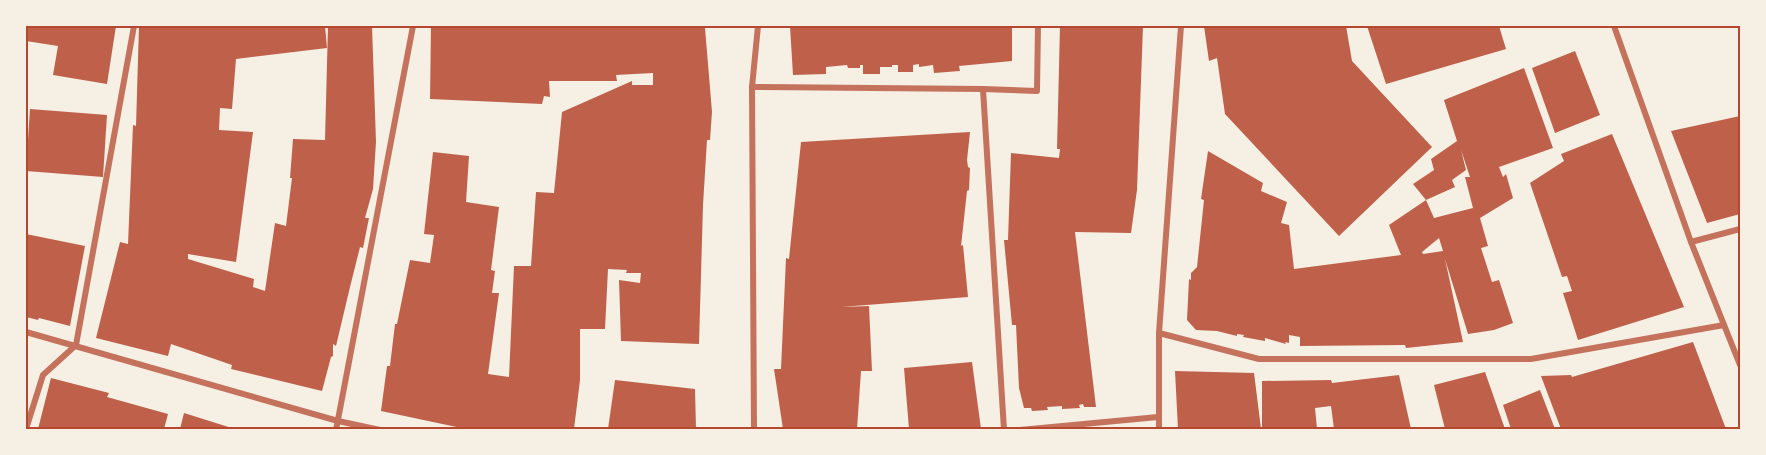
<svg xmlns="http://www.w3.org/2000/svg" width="1766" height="455" viewBox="0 0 1766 455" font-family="'DM Sans',sans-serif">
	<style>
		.building { fill: #bf614a; fill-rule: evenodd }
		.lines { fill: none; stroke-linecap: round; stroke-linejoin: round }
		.minor { stroke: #c5725c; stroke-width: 6 }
		.neatline { fill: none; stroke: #b5482f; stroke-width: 2 }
	</style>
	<rect width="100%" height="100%" fill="#f6efe4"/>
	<g class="building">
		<path d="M26 26H116L107 84 53 75 58 46 26 41Z"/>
		<path d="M139 26H325L327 48 236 59 232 109 220 108 219 130 253 132 236 262 188 254V259L254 279 253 287 265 291 275 223 286 226 292 178H290L293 139 325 140 328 26H372L376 142 373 189 365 218H369L363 248 360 247 350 287 336 346 333 344V356L331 357 322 391 231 369 232 365 171 344 168 356 96 338 120 242 128 244 133 125 136 126Z"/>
		<path d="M431 26H709V28H705L712 112 710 140H707L703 205 699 344 621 341 619 280 640 283 641 273H626L627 270 608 269 605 329H580V380L574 429H466L381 411 387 366H390L395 324H397L410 260 430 263 434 235 424 234 433 152 469 156 466 202 499 207 491 270 495 271 492 293H499L488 374 509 377 514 266H531L536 192 554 193 562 112 632 81V85H653V73L616 75 617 81H549L550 97 544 96 542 104 430 99Z"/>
		<path d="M790 26H1012V61L959 66 960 71 934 73 933 65 919 67V64L913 65V72H898V65H892V67H880V74H863V65H860V68H848L847 65 826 67V74L793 75Z"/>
		<path d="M1060 26H1143L1137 190 1131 233 1075 232 1096 407H1084L1083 404 1079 405 1080 408 1062 409V406L1047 407 1048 410 1032 411 1031 408H1024L1019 388 1016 325H1012L1004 240H1008L1011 153 1059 158 1060 149H1057Z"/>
		<path d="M1204 26H1346L1352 61 1432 147 1339 236 1225 114 1217 58 1209 61Z"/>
		<path d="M1367 26H1499L1506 49 1386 84Z"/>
		<path d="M1575 51 1600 115 1555 133 1532 68Z"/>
		<path d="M1524 68 1553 148 1499 167 1503 177 1506 174 1513 198 1480 218 1488 246 1481 248 1492 282 1499 280 1513 323 1494 330 1468 334 1445 259 1463 342 1406 348 1405 345 1300 346V337L1289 335V343L1285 342 1286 344 1265 338V341L1243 337 1244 335 1237 334V336L1217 331 1196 330 1187 320 1189 279 1191 280V273L1197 267 1204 200 1201 199 1208 151 1263 183 1261 191 1287 202 1281 223 1289 225 1294 269 1401 255 1389 225 1426 200 1434 218 1473 208 1465 177H1470L1461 150 1466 170 1452 180 1455 187 1426 200 1413 184 1434 170 1431 159 1457 141 1444 100ZM1439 238 1443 251 1423 254 1422 252Z"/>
		<path d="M30 109 107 115 103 177 26 171Z"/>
		<path d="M1740 116V214L1707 223 1671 131Z"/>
		<path d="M970 132 967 160 968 167 970 168 969 190 967 191 961 246 963 245 968 297 841 307 869 306 872 371H861L857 429H783L774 369H781L786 258 789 259 801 142Z"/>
		<path d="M1612 134 1684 307 1578 340 1563 293 1572 291 1567 276 1562 277 1530 183 1564 161 1561 154Z"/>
		<path d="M26 234 85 246 70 326 39 318 38 320 26 317Z"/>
		<path d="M1693 342 1726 429H1561L1541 376 1571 375 1572 377Z"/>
		<path d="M972 362 981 429H909L904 368Z"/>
		<path d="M1175 371 1254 373 1261 429H1178Z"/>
		<path d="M1485 372 1505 429H1445L1434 385Z"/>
		<path d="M1399 375 1411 429H1334L1331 406 1315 408 1317 429H1262V381L1331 380 1332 383Z"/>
		<path d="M51 378 109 393 107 397 168 414 164 429H38Z"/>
		<path d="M615 380 695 389 696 429H608Z"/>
		<path d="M1540 390 1555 429H1511L1503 405Z"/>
		<path d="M184 413 235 429H180Z"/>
	</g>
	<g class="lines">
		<g class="minor">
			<path d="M1614 26 1691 242 1740 365"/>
			<path d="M752 87 983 89 1037 91 1038 26"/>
			<path d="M983 89 1004 430"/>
			<path d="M1691 242 1740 229"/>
			<path d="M26 332 338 421 380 430"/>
			<path d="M1159 333 1259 359H1531L1724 325"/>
			<path d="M26 429 43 375 76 345 134 26"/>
			<path d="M336 430 413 26"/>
			<path d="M754 430 752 87 758 26"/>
			<path d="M1020 430 1158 417"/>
			<path d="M1159 430V333L1181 26"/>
		</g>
	</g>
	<rect width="1766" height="455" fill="none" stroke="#f6efe4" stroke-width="54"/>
	<rect x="27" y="27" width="1712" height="401" class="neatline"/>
</svg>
